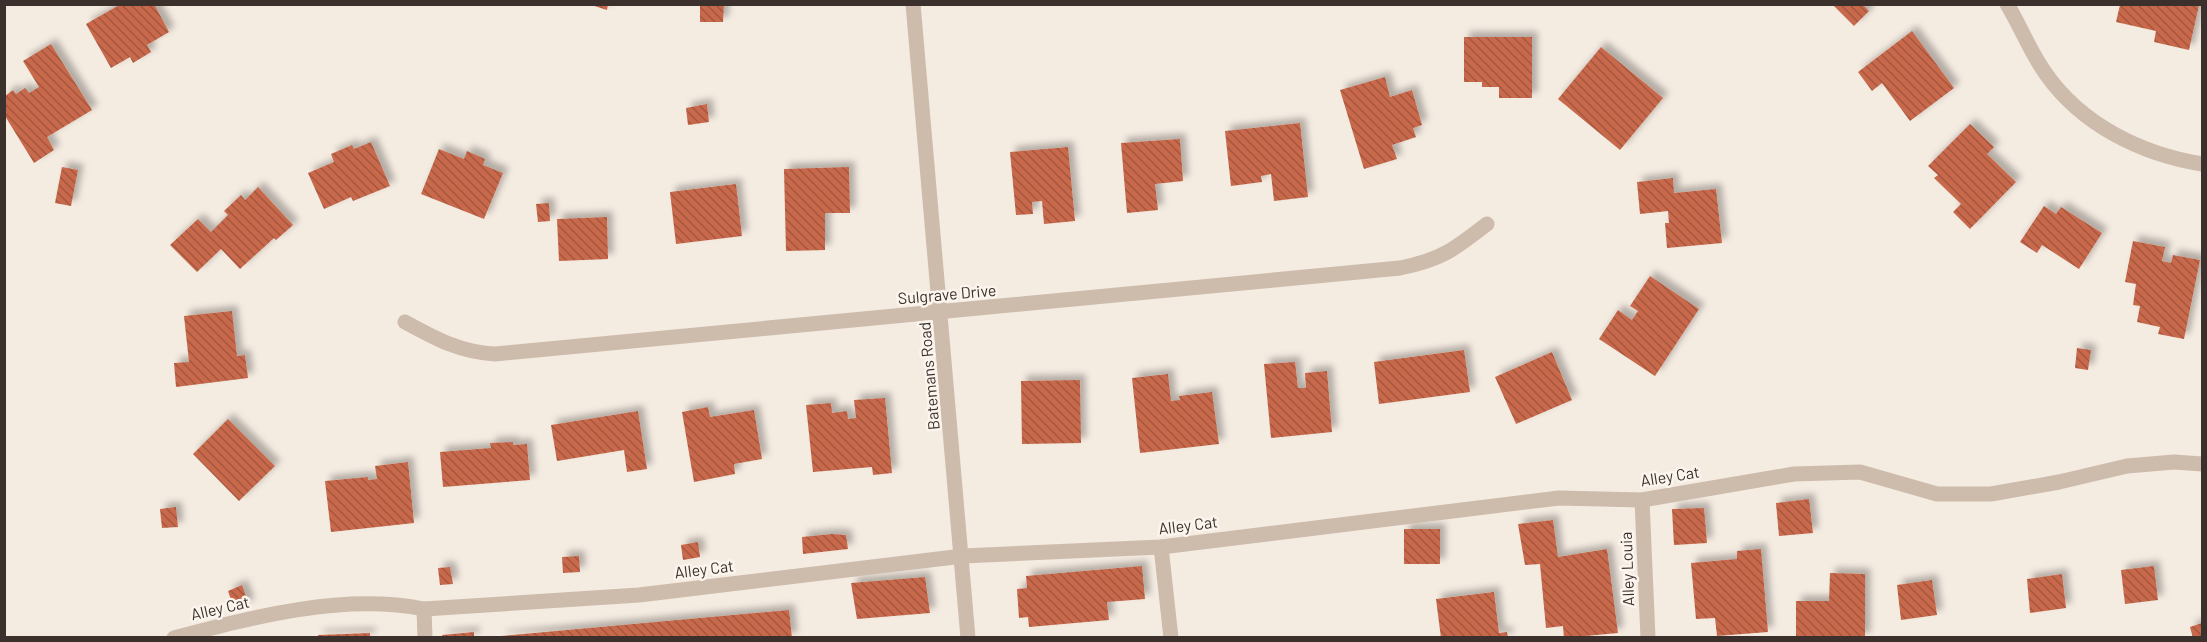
<svg xmlns="http://www.w3.org/2000/svg" width="2207" height="642" viewBox="0 0 2207 642" font-family="Barlow,sans-serif">
	<style>
		.building { fill: url(#building-back-hatch); filter: url(#shadow) }
		.lines { fill: none; stroke-linecap: round; stroke-linejoin: round }
		.service { stroke: #cdbbac; stroke-width: 15 }
		.minor { stroke: #cdbbac; stroke-width: 15 }
		.labels { text-anchor: middle; stroke-width: 5; stroke-linejoin: round; paint-order: stroke }
		.street-label { font-size: 16px; fill: #3b302b; stroke: #fbf5ee }
	</style>
	<defs>
		<pattern id="building-back-hatch" width="6" height="6" patternUnits="userSpaceOnUse" patternTransform="scale(1.5)"><rect width="6" height="6" fill="#c8694b"/><path d="M-1 5l2 2M0 0l6 6M5-1l2 2" fill="none" stroke="#a4573f"/></pattern>
		<filter id="shadow"><feDropShadow dx="5.5" dy="-5.5" stdDeviation="3" flood-color="#0004"/></filter>
	</defs>
	<rect width="100%" height="100%" fill="#f4ebe1"/>
	<g class="building">
		<path d="M121 4H154L169 32 147 45 151 52 133 63 130 57 111 68 86 24Z"/>
		<path d="M588 4H608L607 10Z"/>
		<path d="M700 4H724L723 22H700Z"/>
		<path d="M1832 4H1862L1869 11 1854 26Z"/>
		<path d="M2120 5H2199L2189 50 2154 42 2156 31 2116 22Z"/>
		<path d="M1912 31 1954 88 1910 121 1882 83 1872 91 1858 72Z"/>
		<path d="M1464 37H1532V98H1499V87H1482V82H1464Z"/>
		<path d="M51 44 92 110 47 137 54 150 34 163 5 116V96L13 90 16 94 25 88 29 93 39 87 23 61Z"/>
		<path d="M1601 47 1663 98 1620 150 1558 99Z"/>
		<path d="M1385 77 1390 97 1412 90 1422 125 1413 128 1416 137 1392 145 1397 159 1364 169 1340 90Z"/>
		<path d="M707 104 709 122 688 125 686 108Z"/>
		<path d="M1300 123 1308 197 1274 201 1271 174 1261 176 1262 182 1231 186 1225 131Z"/>
		<path d="M1970 124 1994 147 1987 154 2016 182 1970 229 1953 212 1961 204 1934 178 1938 175 1928 166Z"/>
		<path d="M1180 139 1183 181 1155 184 1158 210 1127 213 1121 143Z"/>
		<path d="M371 142 390 186 353 201 351 197 324 209 308 173 334 162 331 154 352 145 354 149Z"/>
		<path d="M1068 147 1075 221 1044 224 1042 201 1032 202 1033 214 1016 215 1010 152Z"/>
		<path d="M439 149 464 159 467 151 485 159 483 165 503 173 484 219 421 194Z"/>
		<path d="M62 167 78 170 71 206 55 203Z"/>
		<path d="M849 167 850 213H825V250L786 251 784 169Z"/>
		<path d="M1673 178 1674 193 1716 189 1722 243 1667 248 1665 223H1669L1668 211 1640 214 1637 182Z"/>
		<path d="M736 184 742 236 676 244 670 192Z"/>
		<path d="M258 187 293 225 276 240 274 238 240 269 221 249 197 272 170 245 198 219 211 232 228 215 224 211 241 195 245 200Z"/>
		<path d="M549 203 550 221 538 222 536 204Z"/>
		<path d="M2044 206 2056 214 2061 207 2102 233 2079 269 2042 245 2037 253 2020 242Z"/>
		<path d="M607 217 608 259 559 261 557 219Z"/>
		<path d="M2133 241 2165 247 2162 261 2171 263 2173 255 2200 260 2184 339 2158 334 2160 327 2137 322 2140 306 2133 305 2136 284 2125 282Z"/>
		<path d="M1650 276 1699 309 1655 376 1599 339 1618 310 1632 320 1638 311 1630 306Z"/>
		<path d="M232 311 237 356 245 355 248 378 176 387 174 363 189 362 184 316Z"/>
		<path d="M2077 348 2091 350 2088 370 2075 368Z"/>
		<path d="M1464 350 1470 392 1379 404 1374 362Z"/>
		<path d="M1552 352 1572 400 1516 424 1495 377Z"/>
		<path d="M1295 362 1298 388H1306L1305 373 1327 371 1332 432 1271 438 1264 364Z"/>
		<path d="M1168 374 1171 401 1180 400 1179 396 1212 392 1219 444 1140 453 1132 378Z"/>
		<path d="M1080 380 1081 443 1022 444 1021 381Z"/>
		<path d="M885 398 892 473 873 475 872 467 813 472 806 405 831 403 832 413 847 411 848 419 856 418 854 400Z"/>
		<path d="M708 407 710 417 754 410 762 459 734 464 735 474 694 482 682 412Z"/>
		<path d="M638 411 647 469 627 472 624 450 557 461 551 425Z"/>
		<path d="M228 419 275 466 239 501 193 454Z"/>
		<path d="M513 442V445L527 444 530 480 443 487 440 452 491 448 490 443Z"/>
		<path d="M408 462 414 523 331 532 325 481 368 477V480L377 479 375 466Z"/>
		<path d="M1809 499 1813 533 1779 536 1776 503Z"/>
		<path d="M176 507 178 527 162 528 160 509Z"/>
		<path d="M1704 508 1707 543 1674 545 1672 509Z"/>
		<path d="M1553 520 1558 557 1607 549 1618 633 1564 638 1563 626 1546 628 1540 564 1525 565 1518 524Z"/>
		<rect x="1404" y="529" width="36" height="35"/>
		<path d="M832 534 846 535 848 549 803 554 802 537Z"/>
		<path d="M698 542 700 557 683 560 681 545Z"/>
		<path d="M1761 549 1768 632 1717 636 1715 618 1696 619 1691 563 1737 559V551Z"/>
		<path d="M579 556 580 572 563 573 562 557Z"/>
		<path d="M1142 566 1145 599 1107 602 1109 620 1029 627 1028 617 1019 618 1017 589 1027 588 1026 576Z"/>
		<path d="M2154 566 2158 600 2125 604 2121 570Z"/>
		<path d="M450 567 453 584 440 585 438 568Z"/>
		<path d="M1830 573 1865 574V638H1796V601H1829Z"/>
		<path d="M2062 574 2066 608 2030 613 2027 579Z"/>
		<path d="M925 577 930 613 857 619 851 583Z"/>
		<path d="M1932 580 1937 615 1901 620 1897 585Z"/>
		<path d="M242 585 249 604 234 609 228 591Z"/>
		<path d="M1494 592 1499 633 1507 632 1508 638H1441L1436 599Z"/>
		<path d="M789 610 792 638H501V636Z"/>
		<path d="M2202 623V638H2193L2190 627Z"/>
		<path d="M474 632V638H442V635Z"/>
		<path d="M370 633V638H318V635Z"/>
	</g>
	<g class="lines">
		<g class="service">
			<path d="M1642 500 1648 638"/>
			<path d="M1161 547 1171 638"/>
			<path d="M174 638C253 617 343 593 424 609L639 595 963 556 1161 547 1559 498 1642 500 1794 474 1860 472 1937 494H1991L2059 482 2127 466 2174 462 2202 464"/>
		</g>
		<g class="minor">
			<path d="M913 4 968 638"/>
			<path d="M2007 4C2021 27 2030 52 2046 74 2082 125 2141 154 2202 164"/>
			<path d="M405 322C436 339 460 352 495 354L1400 268C1441 260 1455 249 1487 224"/>
			<path d="M424 609 425 638"/>
		</g>
	</g>
	<g class="labels">
		<g class="street-label">
			<text transform="translate(947 294) rotate(-5)" y="6">Sulgrave Drive</text>
			<text transform="translate(929 376) rotate(-95)" y="6">Batemans Road</text>
			<text transform="translate(1670 476) rotate(-9)" y="6">Alley Cat</text>
			<text transform="translate(1188 525) rotate(-7)" y="6">Alley Cat</text>
			<text transform="translate(704 569) rotate(-7)" y="6">Alley Cat</text>
			<text transform="translate(1627 569) rotate(-92)" y="6">Alley Louia</text>
			<text transform="translate(220 608) rotate(-13)" y="6">Alley Cat</text>
		</g>
	</g>
	<rect width="2207" height="642" fill="none" stroke="#3b302b" stroke-width="12"/>
</svg>
